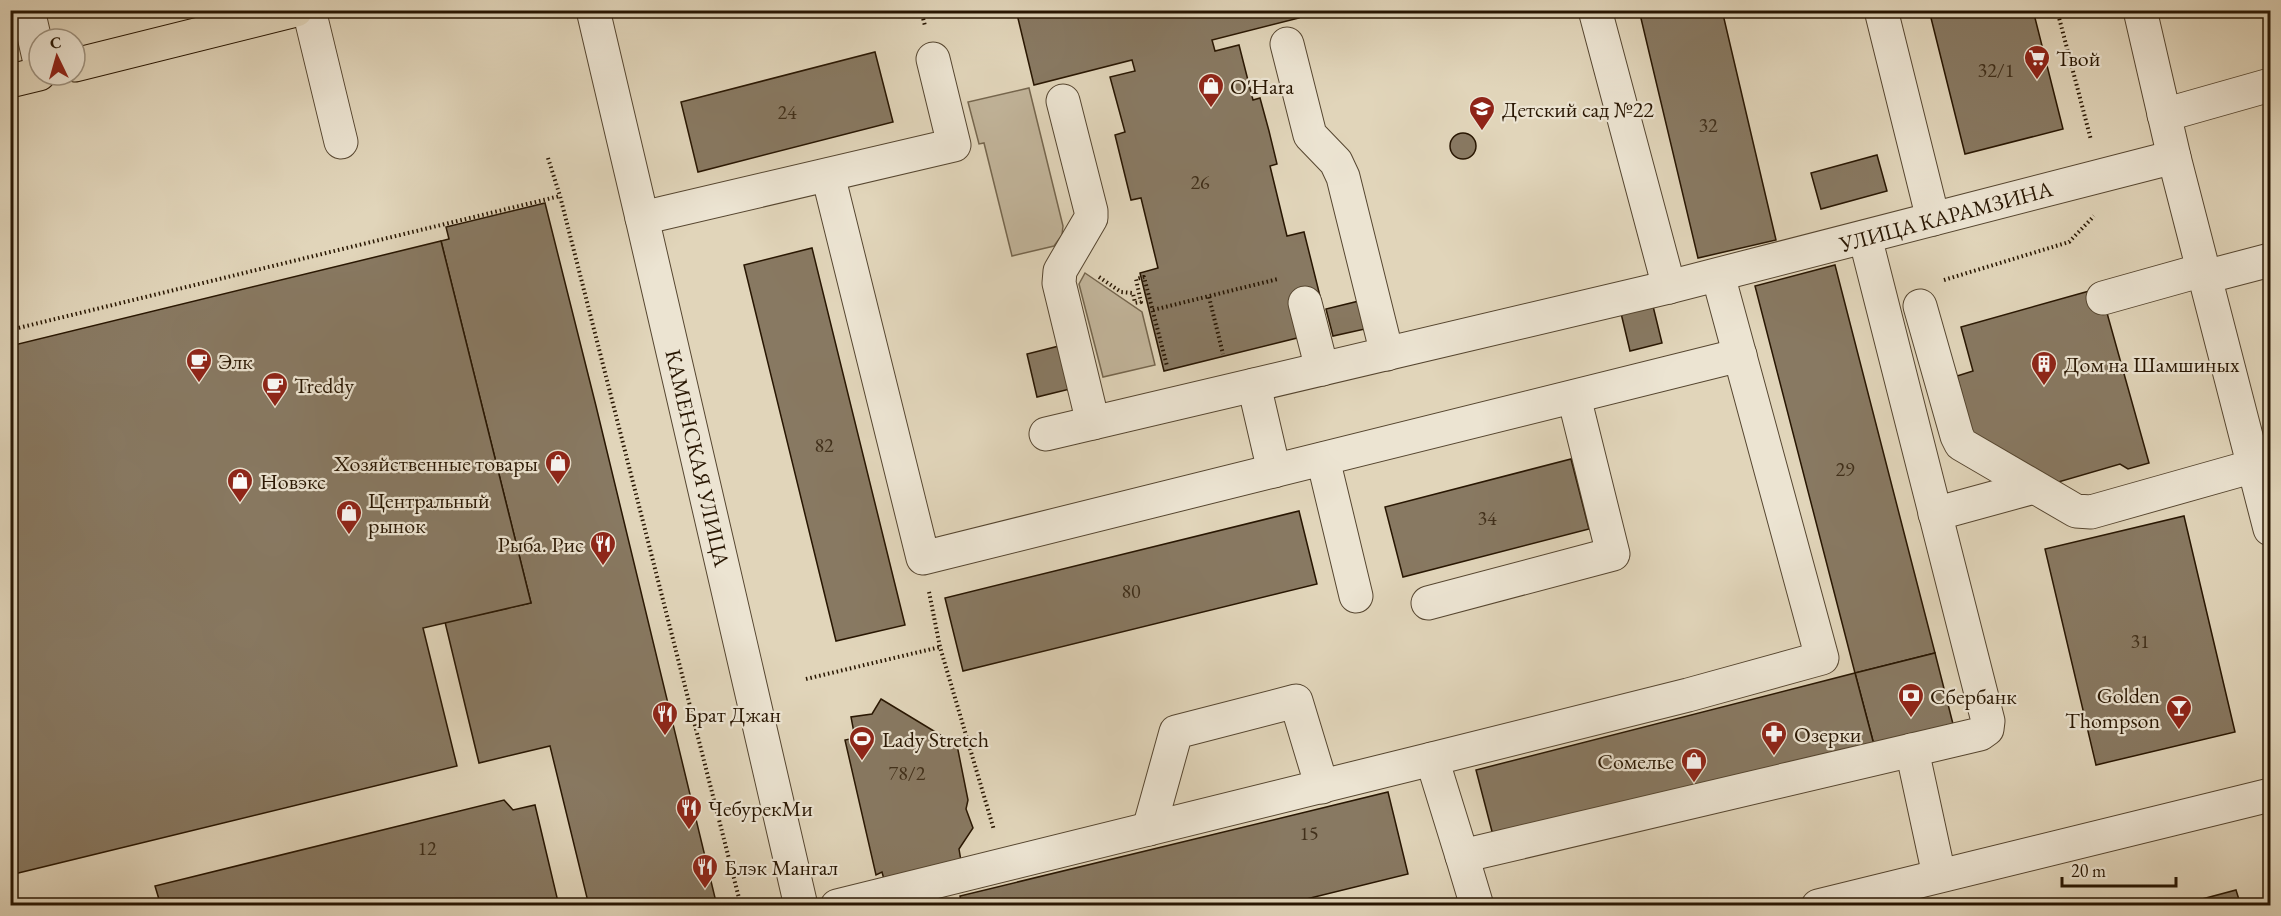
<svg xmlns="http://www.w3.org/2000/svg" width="2281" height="916" viewBox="0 0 2281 916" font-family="'EB Garamond',serif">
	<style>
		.green { fill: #c2b59b; stroke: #75664e; stroke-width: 1.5 }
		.building { fill: #887962; stroke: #281602; stroke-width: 1.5 }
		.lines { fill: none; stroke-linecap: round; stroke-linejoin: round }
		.minor-casing { stroke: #564630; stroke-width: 35 }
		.major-casing { stroke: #281602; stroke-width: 35 }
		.path { stroke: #281602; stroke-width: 4; stroke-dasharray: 1.5 3; stroke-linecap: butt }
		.minor { stroke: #ece4d2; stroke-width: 33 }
		.major { stroke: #e1d5ba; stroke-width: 33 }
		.labels { text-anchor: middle; stroke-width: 4.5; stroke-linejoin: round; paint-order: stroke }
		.number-label { font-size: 20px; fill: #402f1a }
		.poi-label { font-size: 22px; fill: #281602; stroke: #ece4d2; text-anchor: start }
		.street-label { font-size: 22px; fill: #281602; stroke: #ece4d2 }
	</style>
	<rect width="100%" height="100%" fill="#e1d5ba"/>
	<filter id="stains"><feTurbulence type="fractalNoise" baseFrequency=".00333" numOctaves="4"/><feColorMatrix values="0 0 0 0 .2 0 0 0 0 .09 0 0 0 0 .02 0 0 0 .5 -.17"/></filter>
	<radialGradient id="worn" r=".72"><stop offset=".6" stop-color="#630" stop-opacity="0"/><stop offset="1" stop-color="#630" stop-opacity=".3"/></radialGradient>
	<g class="green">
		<path d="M1029 88 1063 226 1062 235 1054 246 1012 256 984 143 979 144 968 102Z"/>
		<path d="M1085 273 1142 312 1155 365 1103 377 1079 284Z"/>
	</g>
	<g class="building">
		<path d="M1016 10H1297L1299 18 1212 40 1215 51 1239 45 1253 100 1260 98 1269 131 1277 164 1270 166 1287 236 1304 232 1321 300 1297 338 1164 371 1140 273 1158 268 1141 198 1131 200 1115 135 1125 132 1110 77 1135 71 1132 60 1034 85Z"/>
		<path d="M1639 10H1722L1776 240 1698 258Z"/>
		<path d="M1929 10H2033L2063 129 1965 154Z"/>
		<path d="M875 52 893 122 698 172 681 102Z"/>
		<circle cx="1463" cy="146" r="13"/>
		<path d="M1877 155 1887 191 1821 209 1811 173Z"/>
		<path d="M545 203 596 406 717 906H589L550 746 479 763 445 622 531 603 441 241 449 239 446 227Z"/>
		<path d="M441 241 531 603 423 628 457 766 10 875V346Z"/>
		<path d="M812 248 905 625 836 641 744 265Z"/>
		<path d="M1835 265 1935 653 1855 673 1755 286Z"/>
		<path d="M2100 288 2149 463 2128 469 2120 464 2055 483 1974 439 1957 376 1973 371 1961 327Z"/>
		<path d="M1359 301 1365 329 1333 336 1326 309Z"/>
		<path d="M1652 302 1662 343 1630 351 1620 309Z"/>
		<path d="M1059 346 1070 389 1037 397 1027 354Z"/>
		<path d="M1571 459 1589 529 1403 577 1385 507Z"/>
		<path d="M1299 511 1317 584 963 671 945 598Z"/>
		<path d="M2184 516 2235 732 2096 765 2045 549Z"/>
		<path d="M1935 653 1953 724 1874 745 1855 673Z"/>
		<path d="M1855 673 1874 745 1495 843 1476 770Z"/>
		<path d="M881 699 957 745 968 800 966 809 973 828 959 849 962 867 885 883 882 872 876 875 845 740 855 738 851 717 872 714Z"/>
		<path d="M1388 792 1408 874 1278 906H962L960 896Z"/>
		<path d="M504 800 513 810 535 805 559 906H161L155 886Z"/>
		<path d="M2236 890 2241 906H2176Z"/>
	</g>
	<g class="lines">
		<defs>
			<g id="minor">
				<path d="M28 10 39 58"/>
				<path d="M309 10 341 142"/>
				<path d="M593 10 642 218 801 906"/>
				<path d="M1595 10 1669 287"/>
				<path d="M1881 10 1933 219"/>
				<path d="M2140 10 2174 157 2270 529"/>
				<path d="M1287 44 1310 135 1336 162 1343 177 1387 354"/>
				<path d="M1063 101 1091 211V218L1060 271 1059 283 1093 423"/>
				<path d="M2164 115 2270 85"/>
				<path d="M828 175 923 558 1740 355"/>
				<path d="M642 218 954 145 933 59"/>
				<path d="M2205 277 2270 260"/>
				<path d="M2103 298 2203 270"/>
				<path d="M1305 303 1322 369"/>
				<path d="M1920 306 1957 436 1961 444 2076 511 2091 512 2254 466"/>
				<path d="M1254 385 1274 471"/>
				<path d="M1046 434 1669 287 2174 157"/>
				<path d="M1323 459 1356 596"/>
				<path d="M1935 514 2034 487"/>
				<path d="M1428 603 1613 554 1574 397"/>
				<path d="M1912 750 1939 875"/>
				<path d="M1432 759 1688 695 1822 658 1718 275"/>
				<path d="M1149 829 1176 732 1296 701 1322 787"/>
				<path d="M1462 856 1477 906"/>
				<path d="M837 906 1432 759 1462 856 1980 734 1987 729 1988 721 1865 237"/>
				<path d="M1818 906 2270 795"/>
			</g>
			<g id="major">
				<path d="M75 65 296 10"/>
				<path d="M10 81 39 74"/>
			</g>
		</defs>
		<use href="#minor" class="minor-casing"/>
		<use href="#major" class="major-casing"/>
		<g class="path">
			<path d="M921 10 925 26"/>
			<path d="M2057 10 2091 140"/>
			<path d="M548 158 560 196"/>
			<path d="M1099 277 1121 292 1133 293 1135 303 1141 302 1136 279 1144 277 1167 366"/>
			<path d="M1944 280 2069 242 2094 216"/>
			<path d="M1209 297 1223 354"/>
			<path d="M1153 310 1278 279"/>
			<path d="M10 330 560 196 741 906"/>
			<path d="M929 592 940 647 994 830"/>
			<path d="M806 679 940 647"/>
		</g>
		<use href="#minor" class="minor"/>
		<use href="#major" class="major"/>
	</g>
	<defs>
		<symbol id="supermarket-pin" viewBox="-11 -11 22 30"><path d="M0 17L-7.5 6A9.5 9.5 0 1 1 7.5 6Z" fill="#8f2418" stroke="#ece4d2"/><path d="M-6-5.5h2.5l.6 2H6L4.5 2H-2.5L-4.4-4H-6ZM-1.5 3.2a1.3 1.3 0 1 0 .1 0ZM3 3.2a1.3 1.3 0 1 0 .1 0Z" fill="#fff"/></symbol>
		<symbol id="shop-pin" viewBox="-11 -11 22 30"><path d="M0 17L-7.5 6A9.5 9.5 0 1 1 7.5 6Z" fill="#8f2418" stroke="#ece4d2"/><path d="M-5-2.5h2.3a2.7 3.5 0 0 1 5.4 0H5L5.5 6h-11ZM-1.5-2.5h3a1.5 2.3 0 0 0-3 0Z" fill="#fff"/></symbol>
		<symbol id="school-pin" viewBox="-11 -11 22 30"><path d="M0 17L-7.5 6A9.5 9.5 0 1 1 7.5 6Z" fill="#8f2418" stroke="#ece4d2"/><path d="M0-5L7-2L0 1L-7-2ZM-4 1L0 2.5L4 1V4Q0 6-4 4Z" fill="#fff"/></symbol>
		<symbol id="cafe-pin" viewBox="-11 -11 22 30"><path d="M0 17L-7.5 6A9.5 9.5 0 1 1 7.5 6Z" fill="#8f2418" stroke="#ece4d2"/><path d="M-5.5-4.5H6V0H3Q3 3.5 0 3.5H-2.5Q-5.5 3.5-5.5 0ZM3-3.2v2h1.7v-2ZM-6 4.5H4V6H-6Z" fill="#fff"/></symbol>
		<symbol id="building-pin" viewBox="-11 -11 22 30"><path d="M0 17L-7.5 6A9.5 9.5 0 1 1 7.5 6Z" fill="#8f2418" stroke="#ece4d2"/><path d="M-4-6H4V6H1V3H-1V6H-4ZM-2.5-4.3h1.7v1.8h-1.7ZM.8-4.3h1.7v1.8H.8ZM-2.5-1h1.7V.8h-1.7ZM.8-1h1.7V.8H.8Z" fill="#fff"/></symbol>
		<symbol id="restaurant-pin" viewBox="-11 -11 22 30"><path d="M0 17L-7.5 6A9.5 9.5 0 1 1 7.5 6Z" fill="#8f2418" stroke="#ece4d2"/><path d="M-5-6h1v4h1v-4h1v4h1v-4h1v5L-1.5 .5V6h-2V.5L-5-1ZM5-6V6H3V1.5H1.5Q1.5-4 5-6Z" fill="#fff"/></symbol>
		<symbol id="bank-pin" viewBox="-11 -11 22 30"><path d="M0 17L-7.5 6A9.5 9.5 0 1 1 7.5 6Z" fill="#8f2418" stroke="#ece4d2"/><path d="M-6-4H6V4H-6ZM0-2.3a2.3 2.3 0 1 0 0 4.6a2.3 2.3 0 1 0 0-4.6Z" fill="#fff"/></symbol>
		<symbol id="bar-pin" viewBox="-11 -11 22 30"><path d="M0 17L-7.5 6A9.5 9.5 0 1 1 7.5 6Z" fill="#8f2418" stroke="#ece4d2"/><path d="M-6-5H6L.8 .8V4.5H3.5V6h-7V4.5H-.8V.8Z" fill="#fff"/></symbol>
		<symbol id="pharmacy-pin" viewBox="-11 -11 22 30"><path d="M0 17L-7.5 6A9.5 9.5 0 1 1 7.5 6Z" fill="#8f2418" stroke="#ece4d2"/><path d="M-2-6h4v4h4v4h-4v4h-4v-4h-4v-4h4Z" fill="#fff"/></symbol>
		<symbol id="stadium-pin" viewBox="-11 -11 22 30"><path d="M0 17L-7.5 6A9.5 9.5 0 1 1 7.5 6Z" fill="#8f2418" stroke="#ece4d2"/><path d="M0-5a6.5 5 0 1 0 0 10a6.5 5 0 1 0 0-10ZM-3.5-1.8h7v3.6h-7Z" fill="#fff"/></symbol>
	</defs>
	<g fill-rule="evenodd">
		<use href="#supermarket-pin" x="2022" y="43" width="30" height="40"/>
		<use href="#shop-pin" x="1196" y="71" width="30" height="40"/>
		<use href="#school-pin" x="1467" y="94" width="30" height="40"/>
		<use href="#cafe-pin" x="184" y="346" width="30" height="40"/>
		<use href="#building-pin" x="2029" y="349" width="30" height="40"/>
		<use href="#cafe-pin" x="260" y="370" width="30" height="40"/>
		<use href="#shop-pin" x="543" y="448" width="30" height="40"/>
		<use href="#shop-pin" x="225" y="466" width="30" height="40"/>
		<use href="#shop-pin" x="334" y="498" width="30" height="40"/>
		<use href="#restaurant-pin" x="588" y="529" width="30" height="40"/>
		<use href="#bank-pin" x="1896" y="681" width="30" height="40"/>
		<use href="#bar-pin" x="2164" y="693" width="30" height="40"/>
		<use href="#restaurant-pin" x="650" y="699" width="30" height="40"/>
		<use href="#pharmacy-pin" x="1759" y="719" width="30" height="40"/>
		<use href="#stadium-pin" x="847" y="724" width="30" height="40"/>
		<use href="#shop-pin" x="1679" y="746" width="30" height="40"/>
		<use href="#restaurant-pin" x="674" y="793" width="30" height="40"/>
		<use href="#restaurant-pin" x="690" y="852" width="30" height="40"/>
	</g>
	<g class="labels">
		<g class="number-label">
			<text x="1996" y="77">32/1</text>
			<text x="787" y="119">24</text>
			<text x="1708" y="132">32</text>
			<text x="1200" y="189">26</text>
			<text x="824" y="452">82</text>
			<text x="1845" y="476">29</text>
			<text x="1487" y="525">34</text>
			<text x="1131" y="598">80</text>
			<text x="2140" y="648">31</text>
			<text x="907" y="780">78/2</text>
			<text x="1309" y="840">15</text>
			<text x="427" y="855">12</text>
		</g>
		<g class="poi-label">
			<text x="2056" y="66">Твой</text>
			<text x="1230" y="94">O'Hara</text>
			<text x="1502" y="117">Детский сад №22</text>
			<text x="218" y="369">Элк</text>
			<text x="2064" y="372">Дом на Шамшиных</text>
			<text x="294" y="393">Treddy</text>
			<text x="538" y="471" text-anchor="end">Хозяйственные товары</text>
			<text x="260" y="489">Новэкс</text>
			<text x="368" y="508">Центральный<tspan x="368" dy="25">рынок</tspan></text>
			<text x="584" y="552" text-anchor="end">Рыба. Рис</text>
			<text x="2160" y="703" text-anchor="end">Golden<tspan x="2160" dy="25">Thompson</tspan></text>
			<text x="1930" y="704">Сбербанк</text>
			<text x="684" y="722">Брат Джан</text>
			<text x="1794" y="742">Озерки</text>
			<text x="882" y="747">Lady Stretch</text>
			<text x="1674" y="769" text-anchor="end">Сомелье</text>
			<text x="708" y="816">ЧебурекМи</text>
			<text x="724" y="875">Блэк Мангал</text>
		</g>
		<g class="street-label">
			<text transform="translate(1946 216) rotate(-15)" y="8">УЛИЦА КАРАМЗИНА</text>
			<text transform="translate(698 458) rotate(77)" y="8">КАМЕНСКАЯ УЛИЦА</text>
		</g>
	</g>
	<rect width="2281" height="916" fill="none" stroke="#e1d5ba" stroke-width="36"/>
	<rect x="12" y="12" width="2257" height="892" fill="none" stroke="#281602" stroke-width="3"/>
	<rect x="18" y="18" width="2245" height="880" fill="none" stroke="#281602" stroke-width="1.5"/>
	<g transform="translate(57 57) rotate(355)"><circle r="28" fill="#ece4d2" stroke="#9e927f" stroke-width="1.5"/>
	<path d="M0-4.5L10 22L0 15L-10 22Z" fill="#8f2418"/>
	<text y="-9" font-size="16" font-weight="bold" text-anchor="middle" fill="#281602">С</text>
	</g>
	<path d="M2062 877v9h114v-9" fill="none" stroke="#281602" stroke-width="3"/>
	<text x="2071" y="877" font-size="18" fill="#281602" stroke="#ece4d2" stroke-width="4.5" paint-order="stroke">20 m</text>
	<rect width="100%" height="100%" filter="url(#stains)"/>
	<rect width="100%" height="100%" fill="url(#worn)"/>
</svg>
